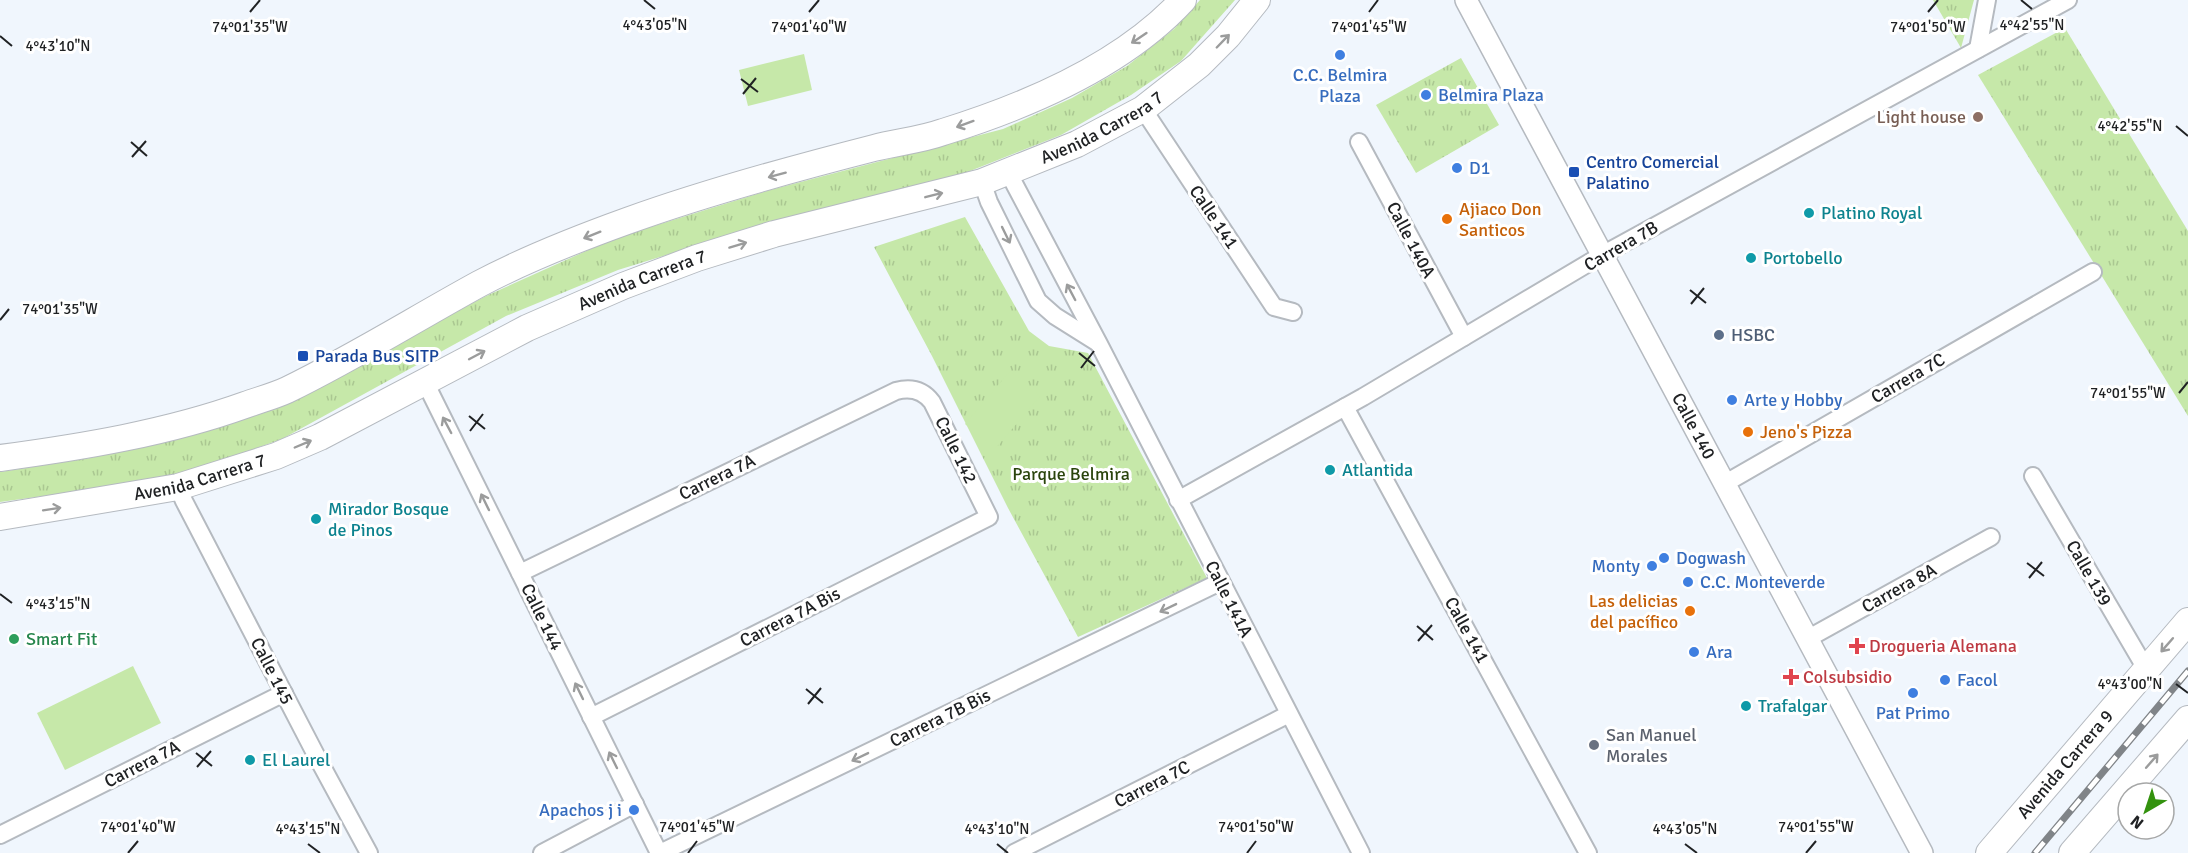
<svg xmlns="http://www.w3.org/2000/svg" width="2188" height="853" viewBox="0 0 2188 853" font-family="Signika,sans-serif">
	<style>
		.grass { fill: url(#grass-tufts) }
		.garden { fill: #c6e8a9 }
		.lines { fill: none; stroke-linecap: round; stroke-linejoin: round }
		.minor-casing { stroke: #b5bac0; stroke-width: 20 }
		.tertiary-casing { stroke: #b5bac0; stroke-width: 24 }
		.primary-casing { stroke: #b5bac0; stroke-width: 28 }
		.minor { stroke: #fff; stroke-width: 16 }
		.tertiary { stroke: #fff; stroke-width: 21 }
		.primary { stroke: #fff; stroke-width: 26 }
		.rail-casing { stroke: #808488; stroke-width: 7 }
		.rail { stroke: #fff; stroke-width: 4.5; stroke-dasharray: 14; stroke-linecap: butt }
		.oneway { stroke: #9b9c9c }
		.ticks { fill: none; stroke: #202224; stroke-width: 2 }
		.shop-dot { fill: #3f7fe0; stroke: #fff; stroke-width: 2 }
		.education-dot { fill: #8d6e63; stroke: #fff; stroke-width: 2 }
		.transit-dot { fill: #1a4fb4; stroke: #fff; stroke-width: 2 }
		.culture-dot { fill: #0f9aa8; stroke: #fff; stroke-width: 2 }
		.food-dot { fill: #e8710a; stroke: #fff; stroke-width: 2 }
		.service-dot { fill: #5c6f8a; stroke: #fff; stroke-width: 2 }
		.leisure-dot { fill: #2e9e5b; stroke: #fff; stroke-width: 2 }
		.health-dot { fill: #e0444e; stroke: #fff; stroke-width: 2 }
		.worship-dot { fill: #6b7280; stroke: #fff; stroke-width: 2 }
		.labels { text-anchor: middle; stroke-width: 6; stroke-linejoin: round; paint-order: stroke }
		.shop-label { font-size: 18px; fill: #366cbe; stroke: #fff; text-anchor: start }
		.education-label { font-size: 18px; fill: #785e54; stroke: #fff; text-anchor: end }
		.street-label { font-size: 18px; fill: #202224; stroke: #fff }
		.transit-label { font-size: 18px; fill: #164399; stroke: #fff; text-anchor: start }
		.food-label { font-size: 18px; fill: #c56008; stroke: #fff; text-anchor: start }
		.culture-label { font-size: 18px; fill: #0d838f; stroke: #fff; text-anchor: start }
		.service-label { font-size: 18px; fill: #4e5e75; stroke: #fff; text-anchor: start }
		.park-label { font-size: 18px; fill: #2a440c; stroke: #fff }
		.leisure-label { font-size: 18px; fill: #27864d; stroke: #fff; text-anchor: start }
		.health-label { font-size: 18px; fill: #be3a42; stroke: #fff; text-anchor: start }
		.worship-label { font-size: 18px; fill: #5b616d; stroke: #fff; text-anchor: start }
		.ticks-label { font-size: 15px; text-anchor: middle; fill: #202224; stroke: #fff; stroke-width: 6; stroke-linejoin: round; paint-order: stroke }
	</style>
	<defs>
		<pattern id="grass-tufts" width="24" height="20" patternUnits="userSpaceOnUse" patternTransform="scale(1.5)"><rect width="24" height="20" fill="#c6e8a9"/><path d="M3 7l-1-3M5 7V3M7 7l1-3M15 17l-1-3M17 17v-4M19 17l1-3" fill="none" stroke="#aac791"/></pattern>
	</defs>
	<rect width="100%" height="100%" fill="#f0f6fd"/>
	<g class="grass">
		<path d="M1200 0H1235L1181 61 1131 95 1061 135 965 173 747 230 618 270 506 316 282 439 199 469 116 486 0 502V472L90 458 187 436 270 409 486 296 615 238 770 190 1003 129 1072 98 1127 66 1174 29Z"/>
		<path d="M1933 0H1974L1961 48Z"/>
		<path d="M2065 28 2188 231V416L1978 75Z"/>
		<path d="M1461 58 1499 125 1416 173 1376 105Z"/>
		<path d="M965 217 1029 331 1049 346 1088 353 1207 578 1078 637 1008 508 932 356 874 247Z"/>
	</g>
	<g class="garden">
		<path d="M804 54 812 90 748 106 739 70Z"/>
		<path d="M1010 371 1040 396 995 449 965 424Z"/>
		<path d="M133 666 161 723 65 770 37 713Z"/>
	</g>
	<g class="lines">
		<defs>
			<g id="minor">
				<path d="M1978 49 1987 0"/>
				<path d="M1143 109 1274 307 1293 312"/>
				<path d="M1359 142 1464 337"/>
				<path d="M1008 172 1099 344 1361 853"/>
				<path d="M982 182 989 202 1038 301 1055 316 1098 343"/>
				<path d="M425 382 659 853"/>
				<path d="M1345 407 1588 853"/>
				<path d="M2033 476 2146 669"/>
				<path d="M1724 484 2093 272"/>
				<path d="M178 487 184 501 317 757 369 853"/>
				<path d="M1178 500 1363 397 1602 255 2068 0"/>
				<path d="M520 573 896 391C911 387 923 390 932 402L989 517 591 717"/>
				<path d="M1807 639 1991 537"/>
				<path d="M0 835 284 693"/>
				<path d="M542 853 635 804"/>
				<path d="M660 853 1220 582"/>
				<path d="M1014 853 1289 714"/>
			</g>
			<g id="tertiary">
				<path id="s1" d="M1466 0 1922 853"/>
			</g>
			<g id="primary">
				<path d="M0 458C82 447 167 433 245 405 259 400 274 396 287 390 353 358 415 319 479 284 526 259 577 239 627 221 707 192 792 169 874 148 897 142 921 140 943 132 1027 106 1123 65 1183 0"/>
				<path id="s2" d="M0 517 178 487 276 456 320 437 527 328 623 286 697 258 774 234 982 182 1077 144 1143 109 1199 65 1228 36 1257 0"/>
				<path id="s3" d="M1989 853 2188 621"/>
				<path d="M2072 853 2188 719"/>
			</g>
		</defs>
		<use href="#minor" class="minor-casing"/>
		<use href="#tertiary" class="tertiary-casing"/>
		<use href="#primary" class="primary-casing"/>
		<use href="#minor" class="minor"/>
		<use href="#tertiary" class="tertiary"/>
		<use href="#primary" class="primary"/>
		<defs>
			<path id="rail" d="M2035 853 2188 671"/>
		</defs>
		<use href="#rail" class="rail-casing"/>
		<use href="#rail" class="rail"/>
	</g>
	<defs><path id="oneway-shaft" d="M-6 0H5M1.5-3L5.5 0L1.5 3" fill="none" stroke-width="1.6" stroke-linecap="round" stroke-linejoin="round" transform="scale(1.5)"/></defs>
	<g class="oneway">
		<use href="#oneway-shaft" transform="translate(1139 38) rotate(146)"/>
		<use href="#oneway-shaft" transform="translate(1223 41) rotate(-46)"/>
		<use href="#oneway-shaft" transform="translate(965 124) rotate(160)"/>
		<use href="#oneway-shaft" transform="translate(777 175) rotate(165)"/>
		<use href="#oneway-shaft" transform="translate(934 195) rotate(-14)"/>
		<use href="#oneway-shaft" transform="translate(592 235) rotate(158)"/>
		<use href="#oneway-shaft" transform="translate(1006 235) rotate(64)"/>
		<use href="#oneway-shaft" transform="translate(738 245) rotate(-17)"/>
		<use href="#oneway-shaft" transform="translate(1071 292) rotate(-118)"/>
		<use href="#oneway-shaft" transform="translate(477 355) rotate(-28)"/>
		<use href="#oneway-shaft" transform="translate(447 425) rotate(-118)"/>
		<use href="#oneway-shaft" transform="translate(303 444) rotate(-23)"/>
		<use href="#oneway-shaft" transform="translate(485 502) rotate(-116)"/>
		<use href="#oneway-shaft" transform="translate(52 509) rotate(-9)"/>
		<use href="#oneway-shaft" transform="translate(1168 608) rotate(154)"/>
		<use href="#oneway-shaft" transform="translate(2167 645) rotate(131)"/>
		<use href="#oneway-shaft" transform="translate(579 691) rotate(-116)"/>
		<use href="#oneway-shaft" transform="translate(860 757) rotate(154)"/>
		<use href="#oneway-shaft" transform="translate(613 760) rotate(-116)"/>
		<use href="#oneway-shaft" transform="translate(2152 761) rotate(-49)"/>
	</g>
	<path class="ticks" d="M644 0 655 9M2021 0 2032 9M250 12 260 0M809 12 819 0M1369 12 1378 0M1928 12 1938 0M0 36 12 46M741 79 758 92M743 94 756 78M2176 126 2188 136M131 142 147 156M132 157 146 141M1690 290 1706 303M1691 304 1704 288M0 320 9 309M1079 353 1095 366M1081 368 1094 351M2179 393 2188 382M469 416 485 429M470 431 483 414M2027 563 2044 576M2029 578 2042 562M0 594 12 603M1417 626 1433 640M1418 641 1432 625M2176 684 2188 693M806 689 823 703M808 704 821 688M196 753 212 766M197 767 211 751M308 844 320 853M997 844 1008 853M1685 844 1697 853M128 853 138 841M688 853 697 841M1247 853 1256 841M1806 853 1816 841"/>
	<g class="shop-dot">
		<circle cx="1340" cy="55" r="6"/>
		<circle cx="1426" cy="95" r="6"/>
		<circle cx="1457" cy="168" r="6"/>
		<circle cx="1732" cy="400" r="6"/>
		<circle cx="1664" cy="558" r="6"/>
		<circle cx="1652" cy="566" r="6"/>
		<circle cx="1688" cy="582" r="6"/>
		<circle cx="1694" cy="652" r="6"/>
		<circle cx="1945" cy="680" r="6"/>
		<circle cx="1913" cy="693" r="6"/>
		<circle cx="634" cy="810" r="6"/>
	</g>
	<circle class="education-dot" cx="1978" cy="117" r="6"/>
	<g class="transit-dot">
		<rect x="1568" y="166" width="12" height="12" rx="3"/>
		<rect x="297" y="350" width="12" height="12" rx="3"/>
	</g>
	<g class="culture-dot">
		<circle cx="1809" cy="213" r="6"/>
		<circle cx="1751" cy="258" r="6"/>
		<circle cx="1330" cy="470" r="6"/>
		<circle cx="316" cy="519" r="6"/>
		<circle cx="1746" cy="706" r="6"/>
		<circle cx="250" cy="760" r="6"/>
	</g>
	<g class="food-dot">
		<circle cx="1447" cy="219" r="6"/>
		<circle cx="1748" cy="432" r="6"/>
		<circle cx="1690" cy="611" r="6"/>
	</g>
	<circle class="service-dot" cx="1719" cy="335" r="6"/>
	<circle class="leisure-dot" cx="14" cy="639" r="6"/>
	<g class="health-dot">
		<path d="M1854 637h6v6h6v6h-6v6h-6v-6h-6v-6h6z"/>
		<path d="M1788 668h6v6h6v6h-6v6h-6v-6h-6v-6h6z"/>
	</g>
	<circle class="worship-dot" cx="1594" cy="745" r="6"/>
	<g class="labels">
		<g class="shop-label">
			<text x="1340" y="81" text-anchor="middle">C.C. Belmira<tspan x="1340" dy="21">Plaza</tspan></text>
			<text x="1438" y="101">Belmira Plaza</text>
			<text x="1469" y="174">D1</text>
			<text x="1744" y="406">Arte y Hobby</text>
			<text x="1676" y="564">Dogwash</text>
			<text x="1640" y="572" text-anchor="end">Monty</text>
			<text x="1700" y="588">C.C. Monteverde</text>
			<text x="1706" y="658">Ara</text>
			<text x="1957" y="686">Facol</text>
			<text x="1913" y="719" text-anchor="middle">Pat Primo</text>
			<text x="622" y="816" text-anchor="end">Apachos j i</text>
		</g>
		<g class="education-label">
			<text x="1966" y="123">Light house</text>
		</g>
		<g class="street-label">
			<text dy="6" stroke="none"><textPath href="#s2" startOffset="1176">Avenida Carrera 7</textPath></text>
			<text transform="translate(1214 217) rotate(56)" y="6">Calle 141</text>
			<text transform="translate(1411 240) rotate(62)" y="6">Calle 140A</text>
			<text transform="translate(1621 246) rotate(-30)" y="6">Carrera 7B</text>
			<text dy="6" stroke="none"><textPath href="#s2" startOffset="690">Avenida Carrera 7</textPath></text>
			<text transform="translate(1908 378) rotate(-30)" y="6">Carrera 7C</text>
			<text dy="6" stroke="none"><textPath href="#s1" startOffset="483">Calle 140</textPath></text>
			<text transform="translate(956 450) rotate(64)" y="6">Calle 142</text>
			<text dy="6" stroke="none"><textPath href="#s2" startOffset="204">Avenida Carrera 7</textPath></text>
			<text transform="translate(717 477) rotate(-26)" y="6">Carrera 7A</text>
			<text transform="translate(2089 573) rotate(60)" y="6">Calle 139</text>
			<text transform="translate(1899 588) rotate(-29)" y="6">Carrera 8A</text>
			<text transform="translate(1229 599) rotate(63)" y="6">Calle 141A</text>
			<text transform="translate(542 617) rotate(64)" y="6">Calle 144</text>
			<text transform="translate(790 617) rotate(-27)" y="6">Carrera 7A Bis</text>
			<text transform="translate(1467 630) rotate(61)" y="6">Calle 141</text>
			<text transform="translate(272 671) rotate(63)" y="6">Calle 145</text>
			<text transform="translate(940 718) rotate(-26)" y="6">Carrera 7B Bis</text>
			<text transform="translate(142 764) rotate(-27)" y="6">Carrera 7A</text>
			<text dy="6" stroke="none"><textPath href="#s3" startOffset="117">Avenida Carrera 9</textPath></text>
			<text transform="translate(1152 784) rotate(-27)" y="6">Carrera 7C</text>
		</g>
		<g class="transit-label">
			<text x="1586" y="168">Centro Comercial<tspan x="1586" dy="21">Palatino</tspan></text>
			<text x="315" y="362">Parada Bus SITP</text>
		</g>
		<g class="food-label">
			<text x="1459" y="215">Ajiaco Don<tspan x="1459" dy="21">Santicos</tspan></text>
			<text x="1760" y="438">Jeno's Pizza</text>
			<text x="1678" y="607" text-anchor="end">Las delicias<tspan x="1678" dy="21">del pacífico</tspan></text>
		</g>
		<g class="culture-label">
			<text x="1821" y="219">Platino Royal</text>
			<text x="1763" y="264">Portobello</text>
			<text x="1342" y="476">Atlantida</text>
			<text x="328" y="515">Mirador Bosque<tspan x="328" dy="21">de Pinos</tspan></text>
			<text x="1758" y="712">Trafalgar</text>
			<text x="262" y="766">El Laurel</text>
		</g>
		<g class="service-label">
			<text x="1731" y="341">HSBC</text>
		</g>
		<g class="park-label">
			<text x="1071" y="480">Parque Belmira</text>
		</g>
		<g class="leisure-label">
			<text x="26" y="645">Smart Fit</text>
		</g>
		<g class="health-label">
			<text x="1869" y="652">Drogueria Alemana</text>
			<text x="1803" y="683">Colsubsidio</text>
		</g>
		<g class="worship-label">
			<text x="1606" y="741">San Manuel<tspan x="1606" dy="21">Morales</tspan></text>
		</g>
	</g>
	<g class="ticks-label">
		<text x="655" y="30">4°43'05"N</text>
		<text x="2032" y="30">4°42'55"N</text>
		<text x="250" y="32">74°01'35"W</text>
		<text x="809" y="32">74°01'40"W</text>
		<text x="1369" y="32">74°01'45"W</text>
		<text x="1928" y="32">74°01'50"W</text>
		<text x="58" y="51">4°43'10"N</text>
		<text x="2130" y="131">4°42'55"N</text>
		<text x="60" y="314">74°01'35"W</text>
		<text x="2128" y="398">74°01'55"W</text>
		<text x="58" y="609">4°43'15"N</text>
		<text x="2130" y="689">4°43'00"N</text>
		<text x="138" y="832">74°01'40"W</text>
		<text x="697" y="832">74°01'45"W</text>
		<text x="1256" y="832">74°01'50"W</text>
		<text x="1816" y="832">74°01'55"W</text>
		<text x="308" y="834">4°43'15"N</text>
		<text x="997" y="834">4°43'10"N</text>
		<text x="1685" y="834">4°43'05"N</text>
	</g>
	<g transform="translate(2146 811) rotate(219)"><circle r="28" fill="#ffffff" stroke="#a6a7a7" stroke-width="1.5"/>
	<path d="M0-4.5L10 22L0 15L-10 22Z" fill="#33920e"/>
	<text y="-9" font-size="16" font-weight="bold" text-anchor="middle" fill="#202224">N</text>
	</g>
</svg>
